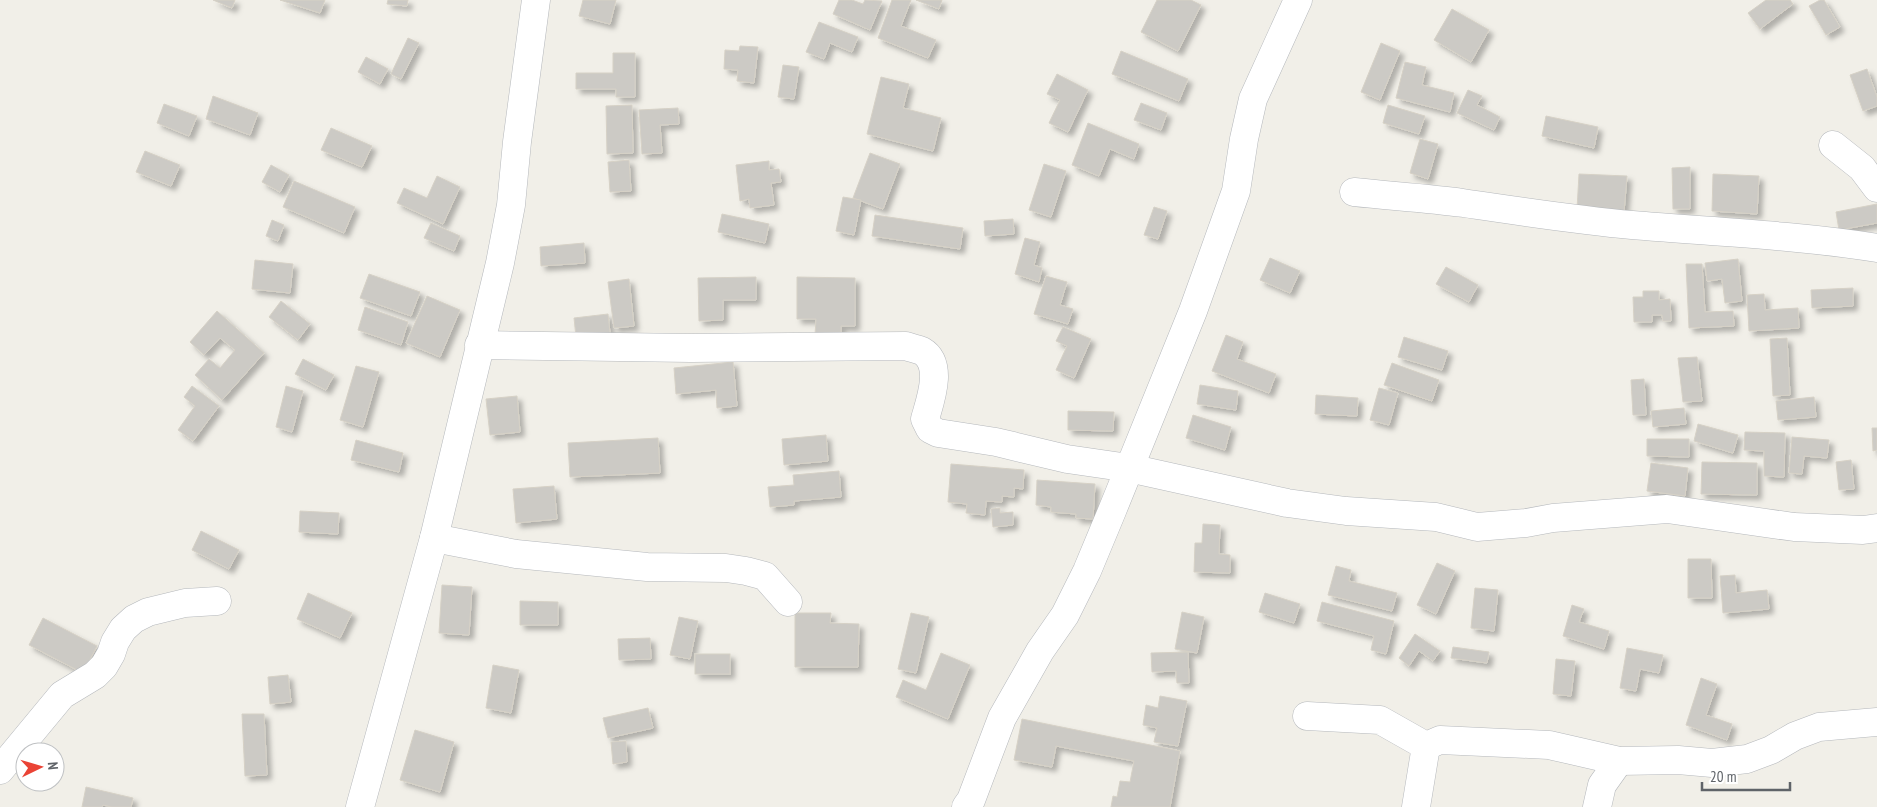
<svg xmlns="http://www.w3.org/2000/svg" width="1877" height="807" viewBox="0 0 1877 807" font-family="'PT Sans Narrow',sans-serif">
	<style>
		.building { fill: #cccac5; stroke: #d6d1c6; filter: url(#shadow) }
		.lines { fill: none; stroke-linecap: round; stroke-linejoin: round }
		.street-casing { stroke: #b5b8bc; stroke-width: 29 }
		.street { stroke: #fff; stroke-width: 28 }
	</style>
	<defs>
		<filter id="shadow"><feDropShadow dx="4.5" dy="4.5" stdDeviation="2.5" flood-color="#0004"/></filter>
	</defs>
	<rect width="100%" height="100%" fill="#f1efe8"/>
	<g class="building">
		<path d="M213 0H235L232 8Z"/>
		<path d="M280 0H325L320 13Z"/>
		<path d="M388 0H408L407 6 387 4Z"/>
		<path d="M583 0H616L610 24 579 16Z"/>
		<path d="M839 0H852L863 4 865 0 882 1 870 30 833 14Z"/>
		<path d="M892 0H911L901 26 936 40 928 58 878 38Z"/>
		<path d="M916 0H942L939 9Z"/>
		<path d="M1157 0H1191L1201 5 1178 51 1141 32Z"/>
		<path d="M1766 0H1790L1793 4 1760 29 1748 13Z"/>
		<path d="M1820 0H1824L1840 27 1826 35 1809 6Z"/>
		<path d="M1452 9 1489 30 1471 62 1434 40Z"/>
		<path d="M819 22 858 37 852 52 830 43 824 59 806 52Z"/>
		<path d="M408 38 419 43 401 79 391 74Z"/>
		<path d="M1381 43 1400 51 1380 100 1361 92Z"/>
		<path d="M740 46 758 47 754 83 737 81 738 70 724 69 725 50 739 51Z"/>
		<path d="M1121 51 1188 79 1179 101 1112 74Z"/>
		<path d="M613 53H635V97H616V89H576V73H613Z"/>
		<path d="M366 57 388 69 380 84 358 72Z"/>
		<path d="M1405 62 1426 67 1422 85 1454 93 1450 112 1396 98Z"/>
		<path d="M783 65 799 67 794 99 778 97Z"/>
		<path d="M1867 69 1877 97V106L1863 111 1850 75Z"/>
		<path d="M1057 74 1088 90 1068 132 1049 123 1060 100 1047 94Z"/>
		<path d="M881 77 909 84 903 108 941 118 933 151 867 134Z"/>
		<path d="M1468 90 1482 96 1477 105 1500 117 1494 130 1457 113Z"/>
		<path d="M213 96 258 113 250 135 206 119Z"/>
		<path d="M1141 103 1167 113 1161 130 1134 120Z"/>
		<path d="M164 104 197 116 189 136 157 123Z"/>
		<path d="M632 105 633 153 607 154 606 106Z"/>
		<path d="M1388 105 1425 116 1419 134 1383 123Z"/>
		<path d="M678 108 679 124 660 125 662 153 642 154 639 110Z"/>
		<path d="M1546 116 1598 127 1594 148 1542 136Z"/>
		<path d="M1088 123 1139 144 1134 159 1110 149 1099 176 1072 165Z"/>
		<path d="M331 128 372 146 362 167 321 150Z"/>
		<path d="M1420 139 1438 144 1428 179 1410 173Z"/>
		<path d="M145 151 180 165 171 186 136 172Z"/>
		<path d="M870 153 900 164 883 209 853 198Z"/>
		<path d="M629 160 631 191 610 192 608 162Z"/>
		<path d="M769 161V170L779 169 781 182 771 183 774 205 750 208 749 199 740 201 736 165Z"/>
		<path d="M1044 164 1066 171 1051 217 1029 210Z"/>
		<path d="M271 165 289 175 280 192 262 182Z"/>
		<path d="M1690 167V209H1673L1672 168Z"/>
		<path d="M1579 174 1627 176 1624 212 1577 209Z"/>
		<path d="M1713 174 1759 176 1757 214 1712 211Z"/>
		<path d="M437 176 460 187 443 224 397 203 404 188 427 198Z"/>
		<path d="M294 181 355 207 344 233 283 207Z"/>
		<path d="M843 197 861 200 854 235 836 231Z"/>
		<path d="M1877 204V223L1839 230 1836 212Z"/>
		<path d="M1154 207 1167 211 1158 239 1144 235Z"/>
		<path d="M722 214 769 224 765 243 718 232Z"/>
		<path d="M875 215 963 228 960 249 872 236Z"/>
		<path d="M1013 219 1014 234 985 236 984 221Z"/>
		<path d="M272 220 284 225 278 241 266 236Z"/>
		<path d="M431 223 460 236 454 251 424 238Z"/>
		<path d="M1025 238 1040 242 1034 265 1042 268 1039 282 1015 274Z"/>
		<path d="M584 243 585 263 541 266 540 247Z"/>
		<path d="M1270 258 1300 271 1290 293 1260 280Z"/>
		<path d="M1738 259 1742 301 1725 303 1722 279 1707 281 1705 263Z"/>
		<path d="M255 260 293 264 290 293 252 289Z"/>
		<path d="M1686 264H1702L1705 312 1733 311 1734 326 1689 328Z"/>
		<path d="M1446 267 1478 285 1469 302 1436 284Z"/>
		<path d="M369 274 420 292 411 316 360 298Z"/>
		<path d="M1046 276 1067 282 1060 305 1073 309 1068 324 1034 314Z"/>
		<path d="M756 277V300H723V320L699 321 698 278Z"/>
		<path d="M797 277 855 278V326H841V335H815L816 319H797Z"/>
		<path d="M629 279 634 326 614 328 608 282Z"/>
		<path d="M1853 288V306L1812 308 1811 290Z"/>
		<path d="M1643 291H1659V300L1670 299 1671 321H1663L1662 315H1652V322H1634L1633 297H1643Z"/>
		<path d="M1764 294 1765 310 1798 308 1799 328 1749 331 1747 295Z"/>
		<path d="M427 296 460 310 440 357 406 343Z"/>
		<path d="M281 301 310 324 298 340 269 317Z"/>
		<path d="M365 307 408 322 401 345 358 330Z"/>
		<path d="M217 311 264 353 222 400 195 375 209 359 220 368 235 350 220 338 204 355 190 342Z"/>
		<path d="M608 314 610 333 576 337 574 318Z"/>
		<path d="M1063 327 1091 339 1074 378 1056 370 1067 346 1056 341Z"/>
		<path d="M1226 335 1243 342 1237 359 1276 374 1269 393 1212 371Z"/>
		<path d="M1404 337 1448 351 1442 370 1398 357Z"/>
		<path d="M1787 338 1790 395 1773 396 1770 339Z"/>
		<path d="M1697 357 1702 401 1683 402 1678 358Z"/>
		<path d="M303 359 334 375 326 390 295 374Z"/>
		<path d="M733 362 737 406 717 408 716 390 676 394 674 368Z"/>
		<path d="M1392 363 1439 380 1432 401 1384 385Z"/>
		<path d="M356 366 379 372 363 427 340 420Z"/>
		<path d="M1644 379 1646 415H1633L1631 380Z"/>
		<path d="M1200 385 1238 391 1236 410 1197 404Z"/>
		<path d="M192 386 219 406 193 441 178 430 195 406 184 397Z"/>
		<path d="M286 386 303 391 292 432 276 427Z"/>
		<path d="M1379 388 1398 393 1389 425 1370 420Z"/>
		<path d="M1316 395 1358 398 1357 416 1315 414Z"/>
		<path d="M517 396 520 432 490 435 486 399Z"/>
		<path d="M1814 397 1816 417 1778 420 1776 401Z"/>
		<path d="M1684 408 1686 424 1653 427 1651 411Z"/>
		<path d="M1068 411 1114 412 1113 431 1068 430Z"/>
		<path d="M1193 415 1231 427 1225 450 1186 438Z"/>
		<path d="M1698 424 1738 435 1733 453 1694 441Z"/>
		<path d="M1872 428H1877V450L1873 451Z"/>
		<path d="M1745 432 1785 433 1784 477 1764 476V451L1744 450Z"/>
		<path d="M826 435 828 461 784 465 782 439Z"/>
		<path d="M1792 437 1829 440 1827 458 1804 456 1802 474 1789 473Z"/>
		<path d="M658 438 660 473 570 477 568 443Z"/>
		<path d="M1647 439H1689V457L1647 456Z"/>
		<path d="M356 440 403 453 399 472 351 460Z"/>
		<path d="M1851 460 1854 489 1839 490 1836 462Z"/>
		<path d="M1702 462 1757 463V495L1701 494Z"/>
		<path d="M1651 463 1688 468 1685 496 1647 491Z"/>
		<path d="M951 464 1024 470 1023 489 1014 488V497L1002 496V502L986 501 985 515 966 513 967 504 948 502Z"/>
		<path d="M839 471 841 497 794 501V505L770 507 768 487 794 485 793 475Z"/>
		<path d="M1037 480 1095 484 1093 519 1076 518V514L1051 512V507L1036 505Z"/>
		<path d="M554 486 557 519 516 523 513 489Z"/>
		<path d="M1000 508V513L1013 512V525L993 527 991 509Z"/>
		<path d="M300 511 339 513 338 534 299 532Z"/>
		<path d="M1203 524 1220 525 1219 554 1230 555V573L1194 572 1195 543H1202Z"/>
		<path d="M201 531 239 550 229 569 192 550Z"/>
		<path d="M1688 559H1711L1712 598H1688Z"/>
		<path d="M1437 563 1455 571 1436 614 1417 605Z"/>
		<path d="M1336 566 1351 570 1349 581 1397 593 1392 611 1328 595Z"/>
		<path d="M1735 575 1736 593 1767 590 1769 609 1723 613 1720 576Z"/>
		<path d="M442 585 472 587 469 635 439 633Z"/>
		<path d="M1475 588 1498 590 1494 631 1471 628Z"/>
		<path d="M308 593 352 613 340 638 297 619Z"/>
		<path d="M1265 593 1300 604 1294 623 1259 612Z"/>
		<path d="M520 601 558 602V625H520Z"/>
		<path d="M1322 602 1394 621 1386 654 1371 650 1374 636 1317 621Z"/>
		<path d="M1572 605 1584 609 1579 622 1609 631 1604 649 1563 636Z"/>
		<path d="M1182 612 1204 617 1197 653 1175 649Z"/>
		<path d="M795 613H831L830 623 859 624 858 667H795Z"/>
		<path d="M911 613 929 617 916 673 898 669Z"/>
		<path d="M679 617 698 621 690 659 670 655Z"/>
		<path d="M43 618 97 646 83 673 29 645Z"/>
		<path d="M1415 634 1440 651 1433 661 1419 651 1409 666 1399 658Z"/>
		<path d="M650 638 651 659 619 660 618 639Z"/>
		<path d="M1453 647 1489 652 1487 663 1451 658Z"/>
		<path d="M1627 648 1663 655 1659 673 1640 669 1636 691 1620 688Z"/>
		<path d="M1188 652 1189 683H1177L1176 671 1152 672 1151 653Z"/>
		<path d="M941 653 970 665 948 719 896 697 903 680 926 690Z"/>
		<rect x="695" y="654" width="35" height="20"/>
		<path d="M1556 659 1575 661 1571 696 1553 694Z"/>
		<path d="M493 665 519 670 511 713 486 708Z"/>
		<path d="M288 675 291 702 270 704 268 677Z"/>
		<path d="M1701 678 1717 684 1706 715 1732 724 1727 740 1686 725Z"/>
		<path d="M1160 696 1187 701 1178 746 1154 742 1157 728 1143 725 1146 705 1158 708Z"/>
		<path d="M648 708 653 728 608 738 603 718Z"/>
		<path d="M242 714H264L267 775 245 776Z"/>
		<path d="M1022 719 1180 751 1170 807H1111L1113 796 1117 797 1120 781 1130 782 1134 761 1056 746 1052 767 1014 760Z"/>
		<path d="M415 730 454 742 440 792 400 780Z"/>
		<path d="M626 741 627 762 613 764 611 742Z"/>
		<path d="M86 787 133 798 131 807H112L103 805 102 807H82Z"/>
	</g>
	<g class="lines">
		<defs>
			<g id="street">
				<path d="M1833 145 1862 168 1877 188"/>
				<path d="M1354 192C1390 196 1427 198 1463 203 1519 211 1575 220 1632 225 1714 232 1796 235 1877 248"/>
				<path d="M479 345 691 348 906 346C911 348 917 349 922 351 944 364 930 401 925 419L930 429 938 433 996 442 1067 459 1129 468 1287 503 1346 511 1436 517 1477 527 1526 523 1553 518 1667 509 1794 527 1863 530 1877 528"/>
				<path d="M434 538 516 554 647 567 726 568 746 571 765 576 788 602"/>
				<path d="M1307 716 1380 720 1426 746 1440 740 1549 745 1619 761 1678 760 1712 763 1747 759 1771 750 1795 736 1819 727 1877 722"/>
				<path d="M0 770 62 695 95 675 104 666 111 654 115 642 123 629 134 619 148 612 185 603 217 601"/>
				<path d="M360 807 434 538 500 263 511 205 517 142 536 0"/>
				<path d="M966 807 971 800 1002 718 1040 651 1065 615 1087 571 1112 511 1193 311 1236 191 1244 139 1253 99 1298 0"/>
				<path d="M1416 807 1426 746"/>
				<path d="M1597 807 1602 785 1619 761"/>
			</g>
		</defs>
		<use href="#street" class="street-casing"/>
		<use href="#street" class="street"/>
	</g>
	<g transform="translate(40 767) rotate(85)"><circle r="24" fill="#ffffff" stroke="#bfc1c3"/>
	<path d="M0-4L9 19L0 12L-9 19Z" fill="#ea4335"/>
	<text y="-8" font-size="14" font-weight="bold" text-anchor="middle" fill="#5f6368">N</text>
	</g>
	<path d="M1702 782v8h88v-8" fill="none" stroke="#5f6368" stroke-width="2.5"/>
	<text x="1710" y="782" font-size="15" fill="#5f6368" stroke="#ffffff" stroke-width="4" paint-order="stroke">20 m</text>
</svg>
